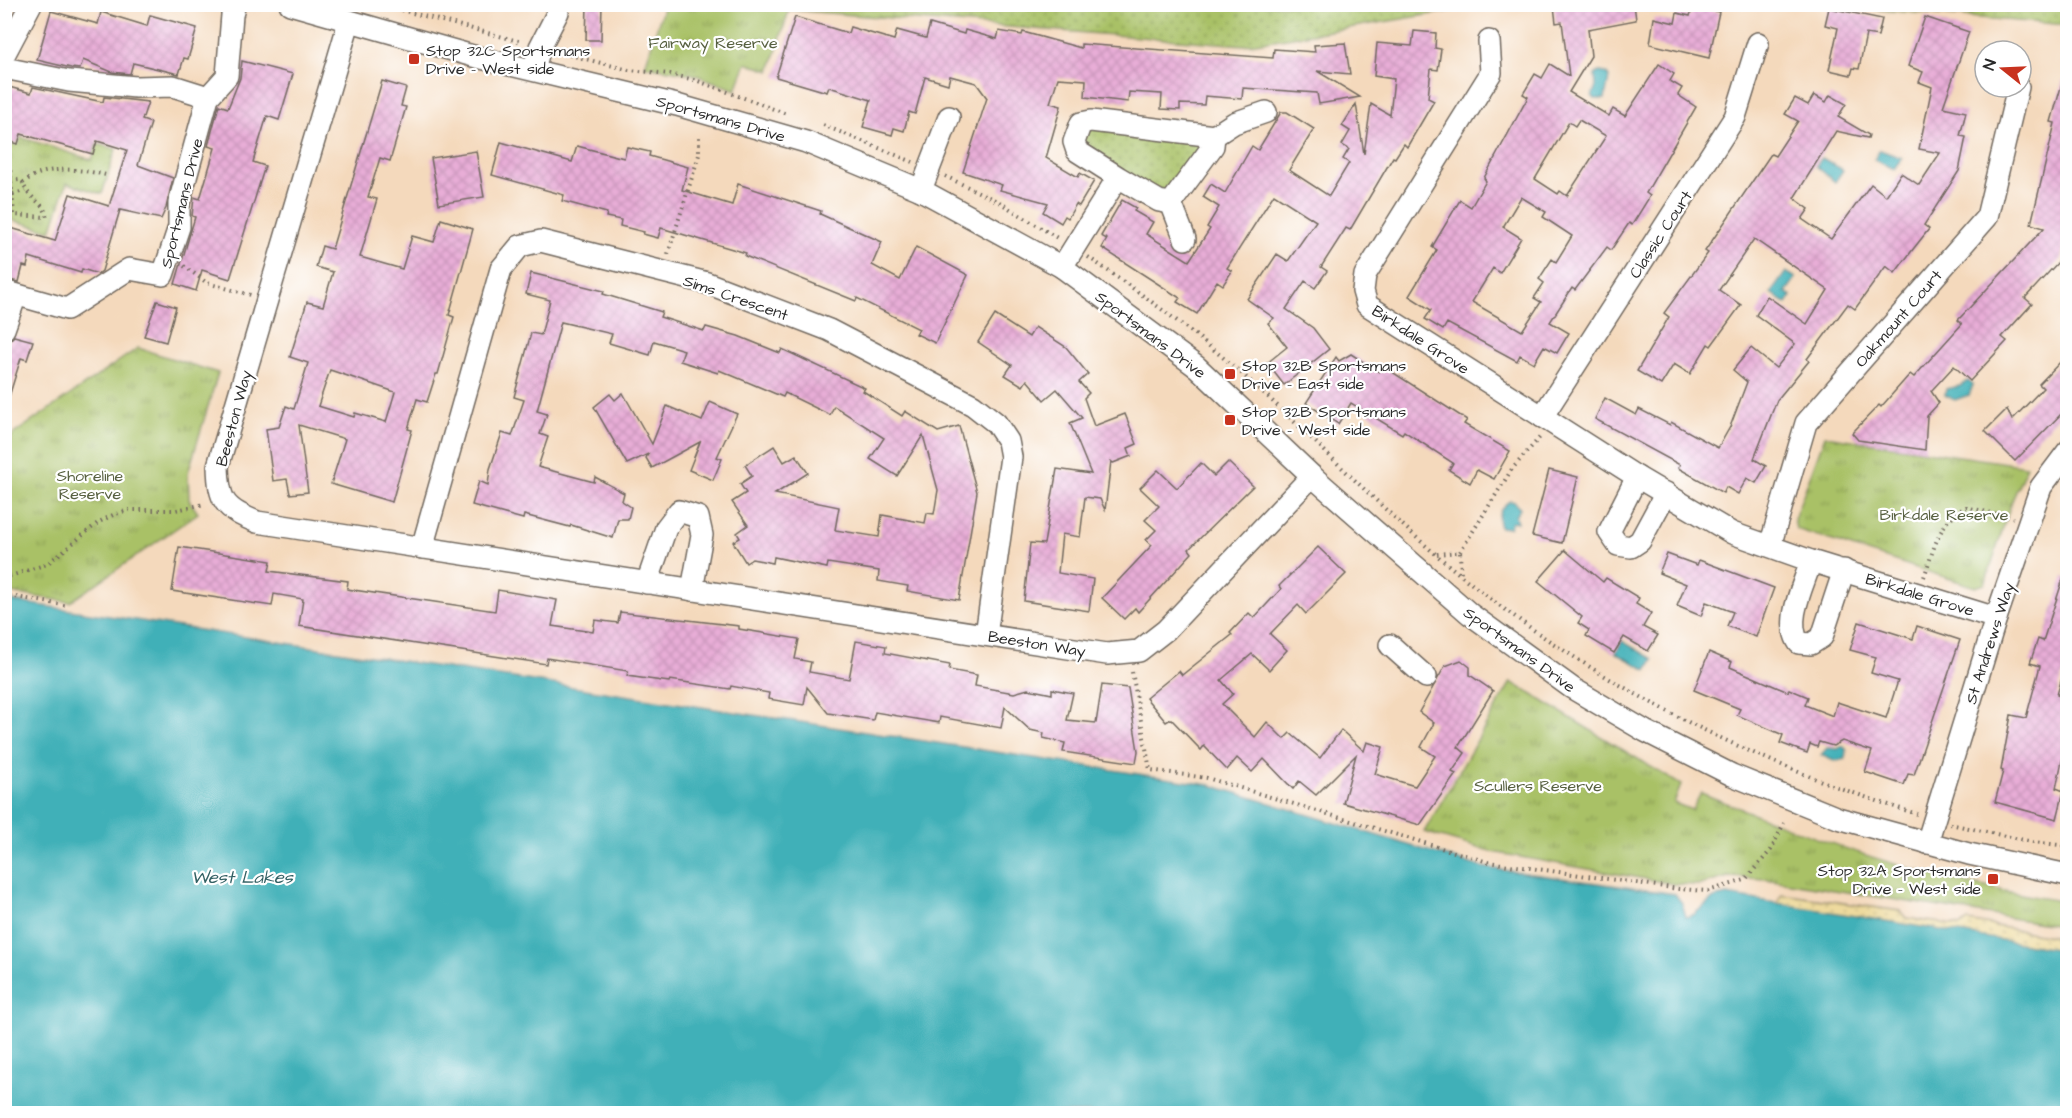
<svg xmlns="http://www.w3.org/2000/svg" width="2072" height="1118" viewBox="0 0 2072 1118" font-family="'Architects Daughter',sans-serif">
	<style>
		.grass { fill: url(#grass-dots); stroke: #6a7648; stroke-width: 1.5 }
		.sand { fill: url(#sand-dots); stroke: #8c8264; stroke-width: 1.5 }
		.park { fill: url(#park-tufts); stroke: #6a7648; stroke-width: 1.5 }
		.water { fill: #40b0b8; stroke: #366e72; stroke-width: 1.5 }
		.building { fill: url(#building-cross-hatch); fill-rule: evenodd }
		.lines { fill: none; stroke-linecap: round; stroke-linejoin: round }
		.minor-casing { stroke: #71685e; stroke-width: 24 }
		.path { stroke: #71685e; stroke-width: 4; stroke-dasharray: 1.5 4.5; stroke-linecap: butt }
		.minor { stroke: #fff; stroke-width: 21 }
		.poi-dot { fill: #c8321e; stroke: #fff; stroke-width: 2 }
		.labels { text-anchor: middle; stroke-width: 4.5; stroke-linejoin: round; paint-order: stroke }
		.park-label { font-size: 16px; fill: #576040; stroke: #fff }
		.poi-label { font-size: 16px; fill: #2b2b2b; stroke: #fff; text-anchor: start }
		.street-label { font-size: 16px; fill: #2b2b2b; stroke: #fff }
		.water-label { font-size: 18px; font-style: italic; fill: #336063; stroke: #fff }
	</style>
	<defs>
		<pattern id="grass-dots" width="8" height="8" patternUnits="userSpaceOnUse" patternTransform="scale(1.5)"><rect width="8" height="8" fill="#a9c166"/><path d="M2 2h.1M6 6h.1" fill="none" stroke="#8a9d54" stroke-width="1.8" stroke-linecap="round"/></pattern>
		<pattern id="sand-dots" width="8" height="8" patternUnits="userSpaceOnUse" patternTransform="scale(1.5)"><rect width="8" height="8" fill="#eeda9e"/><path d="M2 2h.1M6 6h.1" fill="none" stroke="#cb8" stroke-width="1.8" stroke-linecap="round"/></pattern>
		<pattern id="park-tufts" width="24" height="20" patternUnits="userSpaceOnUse" patternTransform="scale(1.5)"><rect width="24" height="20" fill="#a9c166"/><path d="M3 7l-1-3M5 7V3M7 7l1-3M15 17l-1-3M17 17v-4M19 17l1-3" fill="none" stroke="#8a9d54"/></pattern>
		<pattern id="building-cross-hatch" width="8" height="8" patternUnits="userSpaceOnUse" patternTransform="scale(1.5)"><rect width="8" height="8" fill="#e8add7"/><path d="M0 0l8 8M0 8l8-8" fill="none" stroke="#c795b9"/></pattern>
	</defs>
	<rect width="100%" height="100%" fill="#fff"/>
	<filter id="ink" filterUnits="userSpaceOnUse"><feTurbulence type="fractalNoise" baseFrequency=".0167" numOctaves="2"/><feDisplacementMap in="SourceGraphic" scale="12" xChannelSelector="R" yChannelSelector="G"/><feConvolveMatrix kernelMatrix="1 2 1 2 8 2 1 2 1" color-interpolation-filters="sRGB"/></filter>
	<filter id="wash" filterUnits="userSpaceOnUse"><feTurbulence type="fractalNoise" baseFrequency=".008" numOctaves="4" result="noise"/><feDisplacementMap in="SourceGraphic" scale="24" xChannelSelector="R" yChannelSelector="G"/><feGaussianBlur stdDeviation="1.35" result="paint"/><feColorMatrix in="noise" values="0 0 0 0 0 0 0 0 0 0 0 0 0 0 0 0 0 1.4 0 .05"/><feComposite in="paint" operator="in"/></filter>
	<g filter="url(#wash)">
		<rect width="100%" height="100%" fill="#f4d9bc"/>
		<g class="grass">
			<path d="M768 5H1487L1244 45 789 10Z"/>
			<path d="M1819 5H2067V25Z"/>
			<path d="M1081 123 1214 136 1171 203 1077 151Z"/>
		</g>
		<path class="sand" d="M1782 894 1900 911 1906 918 1961 926 1968 921 2067 939V976L1774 908Z"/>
		<g class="park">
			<path d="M664 5H768L789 10 770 71 746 63 736 90 693 74 645 66Z"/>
			<path d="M20 137 92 160 97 144 116 149 102 194 67 183 51 231 5 218 4 142 16 145Z"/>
			<path d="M138 348 218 373 188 473 189 500 198 513 70 602 5 592 4 459 12 435Z"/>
			<path d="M1825 436 2027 466 2011 503 1985 584 1975 587 1796 529 1794 519Z"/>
			<path d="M1511 682 1681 785 1674 803 1692 810 1701 793C1772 821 1842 850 1916 870 1966 884 2016 894 2067 902V927L1765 879 1728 877 1700 885 1674 884 1492 852 1424 832Z"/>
		</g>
		<g class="water">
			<path d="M1599 72 1606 73 1609 77 1605 99H1595L1592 96 1596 86 1595 75Z"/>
			<path d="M1880 150 1902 158 1894 169 1874 160Z"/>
			<path d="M1822 158 1843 170 1835 182 1816 166Z"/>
			<path d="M1786 272 1796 278 1786 292 1792 296 1787 304 1771 293Z"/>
			<path d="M1968 381 1973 385 1969 395 1955 400 1945 395 1946 389 1960 386Z"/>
			<path d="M1510 501 1515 502 1520 509 1515 516 1517 522 1512 521 1509 528 1500 527C1496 517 1500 507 1510 501Z"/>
			<path d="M5 600 1210 785 1481 867 1675 894 1682 903 1686 917 1693 915 1714 898 1727 895 2067 951V1113H5Z"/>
			<path d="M1622 641 1653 659 1647 670 1616 653Z"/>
			<path d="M1842 746 1847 749 1845 759 1834 761 1821 755 1827 748 1838 749Z"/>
		</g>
		<g id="blocks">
			<g class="building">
				<path d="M587 4H602L601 40H586Z"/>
				<path d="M1565 4H1634L1636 20 1588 29 1591 56 1569 92 1609 116 1613 109 1625 116 1659 64 1674 74 1670 81 1682 88 1678 95 1696 107 1646 193 1650 196 1632 225 1629 223 1611 250 1607 247 1575 290 1572 288 1550 322 1569 333 1557 353 1544 346 1534 363 1520 355 1517 361 1447 323 1443 330 1425 319 1431 310 1409 296 1437 250 1432 247 1460 200 1471 207 1486 181 1484 178 1528 97 1523 94 1535 74 1542 78 1550 64 1569 76 1562 22 1556 23 1554 6ZM1579 120 1606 136 1567 196 1560 191 1558 194 1535 179 1569 122 1575 126ZM1521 197 1546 212 1543 217 1572 236 1556 262 1552 259 1539 279 1544 283 1534 298 1541 302 1522 331 1472 302 1493 268 1500 273 1521 238 1503 227Z"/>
				<path d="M1693 6 1719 12 1709 58 1650 44 1654 18 1675 23 1677 13 1690 16Z"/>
				<path d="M1829 8 1882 19 1878 36 1866 34 1859 69 1853 68 1851 75 1829 70 1838 28 1825 25Z"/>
				<path d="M51 11 98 24 101 12 147 26 150 15 197 28 188 59 184 58 179 74 133 63 130 74 112 72 83 60 80 69 71 68 37 60Z"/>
				<path d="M795 17 848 33 850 27 894 40 897 30 926 38 930 24 964 34 965 30 997 39 999 31 1022 35 1023 32 1081 48V44L1273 58 1274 49 1315 52 1314 45 1345 43 1350 74 1317 71 1360 97 1319 104 1317 93 1243 88 1242 99 1205 96 1204 105 1180 104V110L1161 109 1162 94 1129 92 1128 102 1085 97 1086 80 1058 78 1050 103 1061 106 1046 158 1078 177 1080 173 1094 181 1079 206 1076 204 1068 218 1065 216 1061 223 1043 212 1048 203 1000 190 1002 185 963 172 987 98 976 83 950 76 948 84 925 77 915 114 909 112 904 131 894 128 892 135 863 127 871 100 829 87 827 92 776 77Z"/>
				<path d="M1925 17 1969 32 1943 107 1966 112 1960 136 1966 137 1959 171 1924 225 1929 229 1914 248 1895 273 1886 266 1855 309 1848 304 1807 359 1809 361 1777 400 1754 459 1766 466 1756 483 1747 478 1738 494 1726 487 1723 493 1678 468 1680 465 1595 419 1605 398 1636 415 1639 409 1670 425 1671 422 1718 448 1730 427 1747 382 1733 370 1751 348 1776 368 1795 344 1756 315 1767 296 1807 324 1828 290 1754 239 1719 290 1741 305 1711 346 1708 344 1690 374 1674 364 1661 385 1637 371 1669 317 1664 313 1708 253 1705 251 1771 154 1775 156 1798 121 1785 114 1795 98 1808 105 1814 95 1826 102 1830 95 1846 104 1838 117 1869 135 1868 138 1836 131 1794 198 1809 209 1802 219 1831 239 1871 184 1886 196 1901 173 1919 185 1940 153 1919 149 1932 87 1919 82 1923 72 1908 66Z"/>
				<path d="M1414 31 1436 33 1435 48 1441 49 1438 70 1431 69 1428 98 1434 101 1407 147 1404 144 1395 158 1393 157 1350 230 1346 228 1321 267 1327 271 1315 288 1305 281 1286 309 1313 328 1329 349 1284 385 1267 363 1287 347 1268 323 1274 318 1247 299 1277 254 1288 261 1316 221 1274 194 1227 268 1232 271 1223 285 1217 281 1197 314 1177 302 1180 298 1102 248 1107 239 1101 236 1122 200 1136 208 1134 211 1153 222 1146 234 1189 261 1210 229 1207 227 1219 207 1203 197 1211 184 1225 193 1252 146 1258 150 1281 112H1287L1314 129 1289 170 1329 196 1349 163 1343 159 1349 149 1342 145 1350 131 1342 126 1356 104 1364 154 1371 104 1390 115 1394 79 1374 76 1377 43 1412 46Z"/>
				<path d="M242 61 293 74 279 120 267 116 253 162 265 166 230 279 202 270 196 291 175 284 195 217 192 216 194 197 200 199 215 148 208 146 219 105 228 108 240 78Z"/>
				<path d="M2063 80 2067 81V232L2061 259 2025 298 2032 304 2002 337 2007 341 1970 381 1954 366 1931 391 1939 403 1927 416 1925 450 1858 440 1852 433 1879 405 1881 407 1910 374 1914 377 1962 324 1958 320 2044 228 2031 224 2055 123 2051 122Z"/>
				<path d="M382 81 406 88 401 106 406 107 390 161 380 158 368 197 377 199 360 257 402 269 412 236 434 242 441 219 473 229 449 315 454 317 438 374H436L427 402 417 399 408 429 412 430 392 502 331 484 345 439 299 425 308 492 290 494 287 479 273 481 266 429 279 427 286 406 294 409 308 363 290 357 307 302 323 306 333 272 316 267 322 246 332 249ZM330 370 395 392 386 422 355 413 354 417 318 406Z"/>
				<path d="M9 87 31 93 33 87 103 102 104 97 148 102 142 120 151 123 138 165 173 178 166 208 161 219 120 210 102 271 98 274 82 269 81 273 29 257 27 267 23 266 19 282 4 279V226L55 241 70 194 109 206 127 150 97 141 93 154 21 134 18 144 4 140V102Z"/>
				<path d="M501 142 572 162 577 146 624 158 627 147 650 152 649 156 688 167 682 190 732 205 738 184 821 211 820 214 882 242 872 265 900 280 916 247 968 275 935 343 916 334 919 329 857 298 856 301 745 256 746 253 661 228 658 238 643 234 644 232 620 226 621 220 606 217 607 213 562 201 564 195 492 175Z"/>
				<path d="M476 151 484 197 439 204 431 158Z"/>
				<path d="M531 273 604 291 603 294 662 312 660 317 704 331 706 327 738 336 780 353 782 349 865 388 863 391 902 416 905 411 938 432 959 426 977 492 959 600 907 591 908 586 878 581 879 571 828 563 827 568 774 557 773 563 752 559 746 563 733 542 740 538 737 533 748 525 732 502 746 493 740 484 752 476 745 465 774 446 784 462 796 455 808 473 775 494 839 507 835 530 879 537 882 515 925 523 927 513 934 514 938 490 923 435 897 476 870 459 884 438 834 406 830 415 785 393 783 397 719 370 718 373 680 361 684 350 654 341 650 355 609 343 612 334 561 322 537 411 547 414 540 434 548 437 538 467 594 482 595 477 624 493 622 501 631 507 628 519H618L613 538 571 525 570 527 524 515 523 519 472 505 479 481 488 485 490 469 502 433 512 436 524 400 514 397 531 333 541 335 550 300 526 294Z"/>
				<path d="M157 301 176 307 166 342 144 336Z"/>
				<path d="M995 315 1029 337 1035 327 1066 347 1088 374 1079 382 1089 393 1084 398 1094 426 1125 414 1137 444 1128 448 1131 456 1113 463 1111 461 1105 510 1100 499 1085 497 1080 537 1062 534 1058 573 1093 579 1089 611 1024 601 1030 543 1044 544 1057 469 1091 474 1070 423 1082 418 1057 389 1044 400 1027 380 1023 386 1005 375 1012 365 978 342Z"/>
				<path d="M14 336 33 341 27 360 21 358 8 400H4V358L10 340Z"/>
				<path d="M1351 354 1379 372 1383 366 1467 420 1464 424 1510 451 1494 479 1477 470 1470 483 1449 470 1453 463 1404 431 1402 434 1351 403 1338 424 1306 403 1336 357 1339 361Z"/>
				<path d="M2067 355V408L2015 461 1985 431 2007 409 2012 420 2043 388 2039 384Z"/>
				<path d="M623 393 652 444 667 406 702 421 710 402 737 414 717 457 722 459 713 480 689 470 700 442 652 468 646 458 648 454 627 464 594 407 610 394 615 400Z"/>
				<path d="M1228 462 1253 486 1189 549 1192 553 1138 612 1135 608 1124 619 1102 598 1152 545 1146 540 1156 530 1145 520 1159 506 1140 488 1158 470 1177 488 1201 463 1214 476Z"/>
				<path d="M1549 470 1578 477 1562 543 1532 536Z"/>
				<path d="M179 547 271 561 269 571 348 581 347 589 495 611 498 590 557 600 552 626 593 632 595 620 618 623 620 612 739 626V629L799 639 795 659 811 662 809 672 849 679 856 641 886 646 885 653 950 665 949 670 977 675 975 686 1014 693 1028 689 1052 694V689L1073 693 1067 720 1096 723 1102 685 1128 688 1138 751 1136 763 1063 752 1065 743 1043 738 1044 733 1030 730 1005 707 1001 728 940 717 939 723 875 712 873 720 828 713 807 687 804 705 768 699 769 693 731 686 730 689 670 680 669 682 627 676 628 671 547 658 546 664 299 626 303 599 274 594 272 606 172 591Z"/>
				<path d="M1318 547 1346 574 1306 614 1298 605 1270 634 1287 650 1269 670 1252 654 1221 680 1233 694 1222 704 1255 737 1267 722 1284 739 1290 733 1320 758 1341 730 1364 751 1367 742 1383 747 1375 774 1415 786 1435 756 1421 747 1434 723 1419 712 1445 666 1461 660 1470 667V675L1493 691 1458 747 1465 753 1452 772 1456 774 1420 825 1343 803 1356 755 1316 795 1299 781 1293 789 1264 759 1252 772 1237 758 1227 770 1204 746 1201 750 1171 719 1166 722 1146 698 1179 671 1182 675 1232 635 1230 633 1249 613 1254 618 1281 589 1279 586Z"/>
				<path d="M1565 550 1603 582 1606 578 1639 598 1636 604 1651 613 1643 627 1658 635 1648 651 1624 637 1614 653 1586 636 1589 630 1578 623 1582 617 1538 581Z"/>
				<path d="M1667 554 1697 565 1699 560 1774 588 1756 637 1727 626 1733 612 1706 602 1701 616 1677 606 1686 584 1659 573Z"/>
				<path d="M2064 576 2067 577V660L2057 695 2067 698 2062 727 2067 728V739L2056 788 2064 791 2057 819 1995 802 2003 771 2001 770 2011 715 2026 718 2040 666 2030 663 2038 639 2043 641Z"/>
				<path d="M1859 622 1913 639 1917 626 1960 640 1914 775 1908 774 1904 785 1865 772 1872 751 1842 741 1833 746 1819 742 1817 747 1810 744 1807 753 1780 743 1783 735 1737 715 1740 709 1694 690 1709 652 1732 662 1730 667 1788 692 1789 689 1808 697 1805 705 1833 716 1837 702 1886 718 1898 681 1871 673 1876 657 1850 650Z"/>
			</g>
		</g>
	</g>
	<g filter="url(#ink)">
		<use href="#blocks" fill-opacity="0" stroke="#71685e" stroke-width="1.5"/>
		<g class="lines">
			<defs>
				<g id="minor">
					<path d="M290 4 473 56 677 105 806 142 921 190 1062 267 1197 367 1312 476 1470 614 1572 688 1645 731 1732 775 1838 818 1969 854 2068 875"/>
					<path d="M349 22 218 466C219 501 224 509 257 522L1107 654 1139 651 1166 630 1312 476"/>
					<path d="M1489 41 1491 73 1365 275 1363 291 1367 305 1637 477 1732 533 1811 561 1996 618"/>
					<path d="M4 55 31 4"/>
					<path d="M4 68 69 81 136 87 173 86 208 97"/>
					<path d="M534 70 540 47 558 12 555 4"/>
					<path d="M1214 136 1234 123 1266 112"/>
					<path d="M921 190 949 117"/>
					<path d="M1171 203 1185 239"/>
					<path d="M1062 267 1118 177 1077 151 1074 142 1081 123 1091 121 1214 136 1213 146 1171 203 1159 201 1118 177"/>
					<path d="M4 291 67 309 129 269 163 275 179 227V203L208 97 227 76 232 15 235 4"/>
					<path d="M4 329 16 295"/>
					<path d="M1542 417 1735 117 1758 43"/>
					<path d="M1637 477 1609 532 1618 545 1631 547 1640 541 1666 493"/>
					<path d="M1770 546 1806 423 1987 217 2018 87"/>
					<path d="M422 548 501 269 520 246 541 241 707 283 829 330 973 405 996 423 1008 441 1011 457 986 635"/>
					<path d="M1811 561C1804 585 1784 621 1799 643L1811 644 1822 637 1844 570"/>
					<path d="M647 583 666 528 679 511 698 517 702 535 692 590"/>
					<path d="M1390 645 1426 677"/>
					<path d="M1927 843 1996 618 2041 487 2068 451"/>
				</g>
			</defs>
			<use href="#minor" class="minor-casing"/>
			<g class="path">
				<path d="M378 4 522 42"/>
				<path d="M558 52 629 70 670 74 698 81 787 114"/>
				<path d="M823 125 913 162"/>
				<path d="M4 161 10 167 14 215 47 217C44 201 28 199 23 183 44 164 80 169 106 175"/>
				<path d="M945 176 999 202 1059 239"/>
				<path d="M11 181 19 180 23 183"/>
				<path d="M13 194 25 191"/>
				<path d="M668 254 699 155V135"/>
				<path d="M1088 257C1151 300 1212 345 1268 397 1327 452 1384 511 1446 563 1584 679 1746 761 1917 814"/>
				<path d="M184 266 207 283 251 295"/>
				<path d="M1460 552 1512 469 1541 436"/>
				<path d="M1437 554 1460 552 1461 574"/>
				<path d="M1924 577C1934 550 1938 521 1966 507L2013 518"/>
				<path d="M4 578 47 564 99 522 113 515 128 510H176L205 504"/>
				<path d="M4 595 69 606"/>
				<path d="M1132 672 1150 770 1207 778 1488 862 1679 889 1708 891 1745 880 1771 850 1784 823"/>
				<path d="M1950 824 2033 842 2068 846"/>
			</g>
			<use href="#minor" class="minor"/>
		</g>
	</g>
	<g class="poi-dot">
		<rect x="408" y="53" width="12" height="12" rx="3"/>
		<rect x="1224" y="368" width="12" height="12" rx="3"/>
		<rect x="1224" y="414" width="12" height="12" rx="3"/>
		<rect x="1987" y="873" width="12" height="12" rx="3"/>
	</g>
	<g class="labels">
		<g class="park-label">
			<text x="713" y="48">Fairway Reserve</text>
			<text x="90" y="481">Shoreline<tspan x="90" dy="18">Reserve</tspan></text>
			<text x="1944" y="520">Birkdale Reserve</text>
			<text x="1538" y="791">Scullers Reserve</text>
		</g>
		<g class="poi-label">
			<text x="426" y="56">Stop 32C Sportsmans<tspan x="426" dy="18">Drive - West side</tspan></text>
			<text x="1242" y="371">Stop 32B Sportsmans<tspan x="1242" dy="18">Drive - East side</tspan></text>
			<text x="1242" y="417">Stop 32B Sportsmans<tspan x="1242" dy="18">Drive - West side</tspan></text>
			<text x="1981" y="876" text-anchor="end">Stop 32A Sportsmans<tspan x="1981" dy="18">Drive - West side</tspan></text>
		</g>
		<g class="street-label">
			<text transform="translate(721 118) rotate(16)" y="6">Sportsmans Drive</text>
			<text transform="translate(181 203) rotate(-76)" y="6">Sportsmans Drive</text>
			<text transform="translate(1660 234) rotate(-57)" y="6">Classic Court</text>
			<text transform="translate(736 297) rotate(19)" y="6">Sims Crescent</text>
			<text transform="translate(1898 318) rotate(-49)" y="6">Oakmount Court</text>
			<text transform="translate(1151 334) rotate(37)" y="6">Sportsmans Drive</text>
			<text transform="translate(1421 339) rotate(33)" y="6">Birkdale Grove</text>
			<text transform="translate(233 418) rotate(-75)" y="6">Beeston Way</text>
			<text transform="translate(1920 594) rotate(17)" y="6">Birkdale Grove</text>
			<text transform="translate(1037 643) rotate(9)" y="6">Beeston Way</text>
			<text transform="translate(1989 643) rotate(-72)" y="6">St Andrews Way</text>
			<text transform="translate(1520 649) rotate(36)" y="6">Sportsmans Drive</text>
		</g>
		<g class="water-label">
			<text x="242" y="883">West Lakes</text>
		</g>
	</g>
	<rect width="2072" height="1118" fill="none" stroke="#fff" stroke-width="24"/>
	<g transform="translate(2003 69) rotate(288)"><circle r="28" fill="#ffffff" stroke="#aaaaaa" stroke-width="1.5"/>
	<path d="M0-4.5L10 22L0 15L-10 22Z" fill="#c8321e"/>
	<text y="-9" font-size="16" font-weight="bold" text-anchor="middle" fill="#2b2b2b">N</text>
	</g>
</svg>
